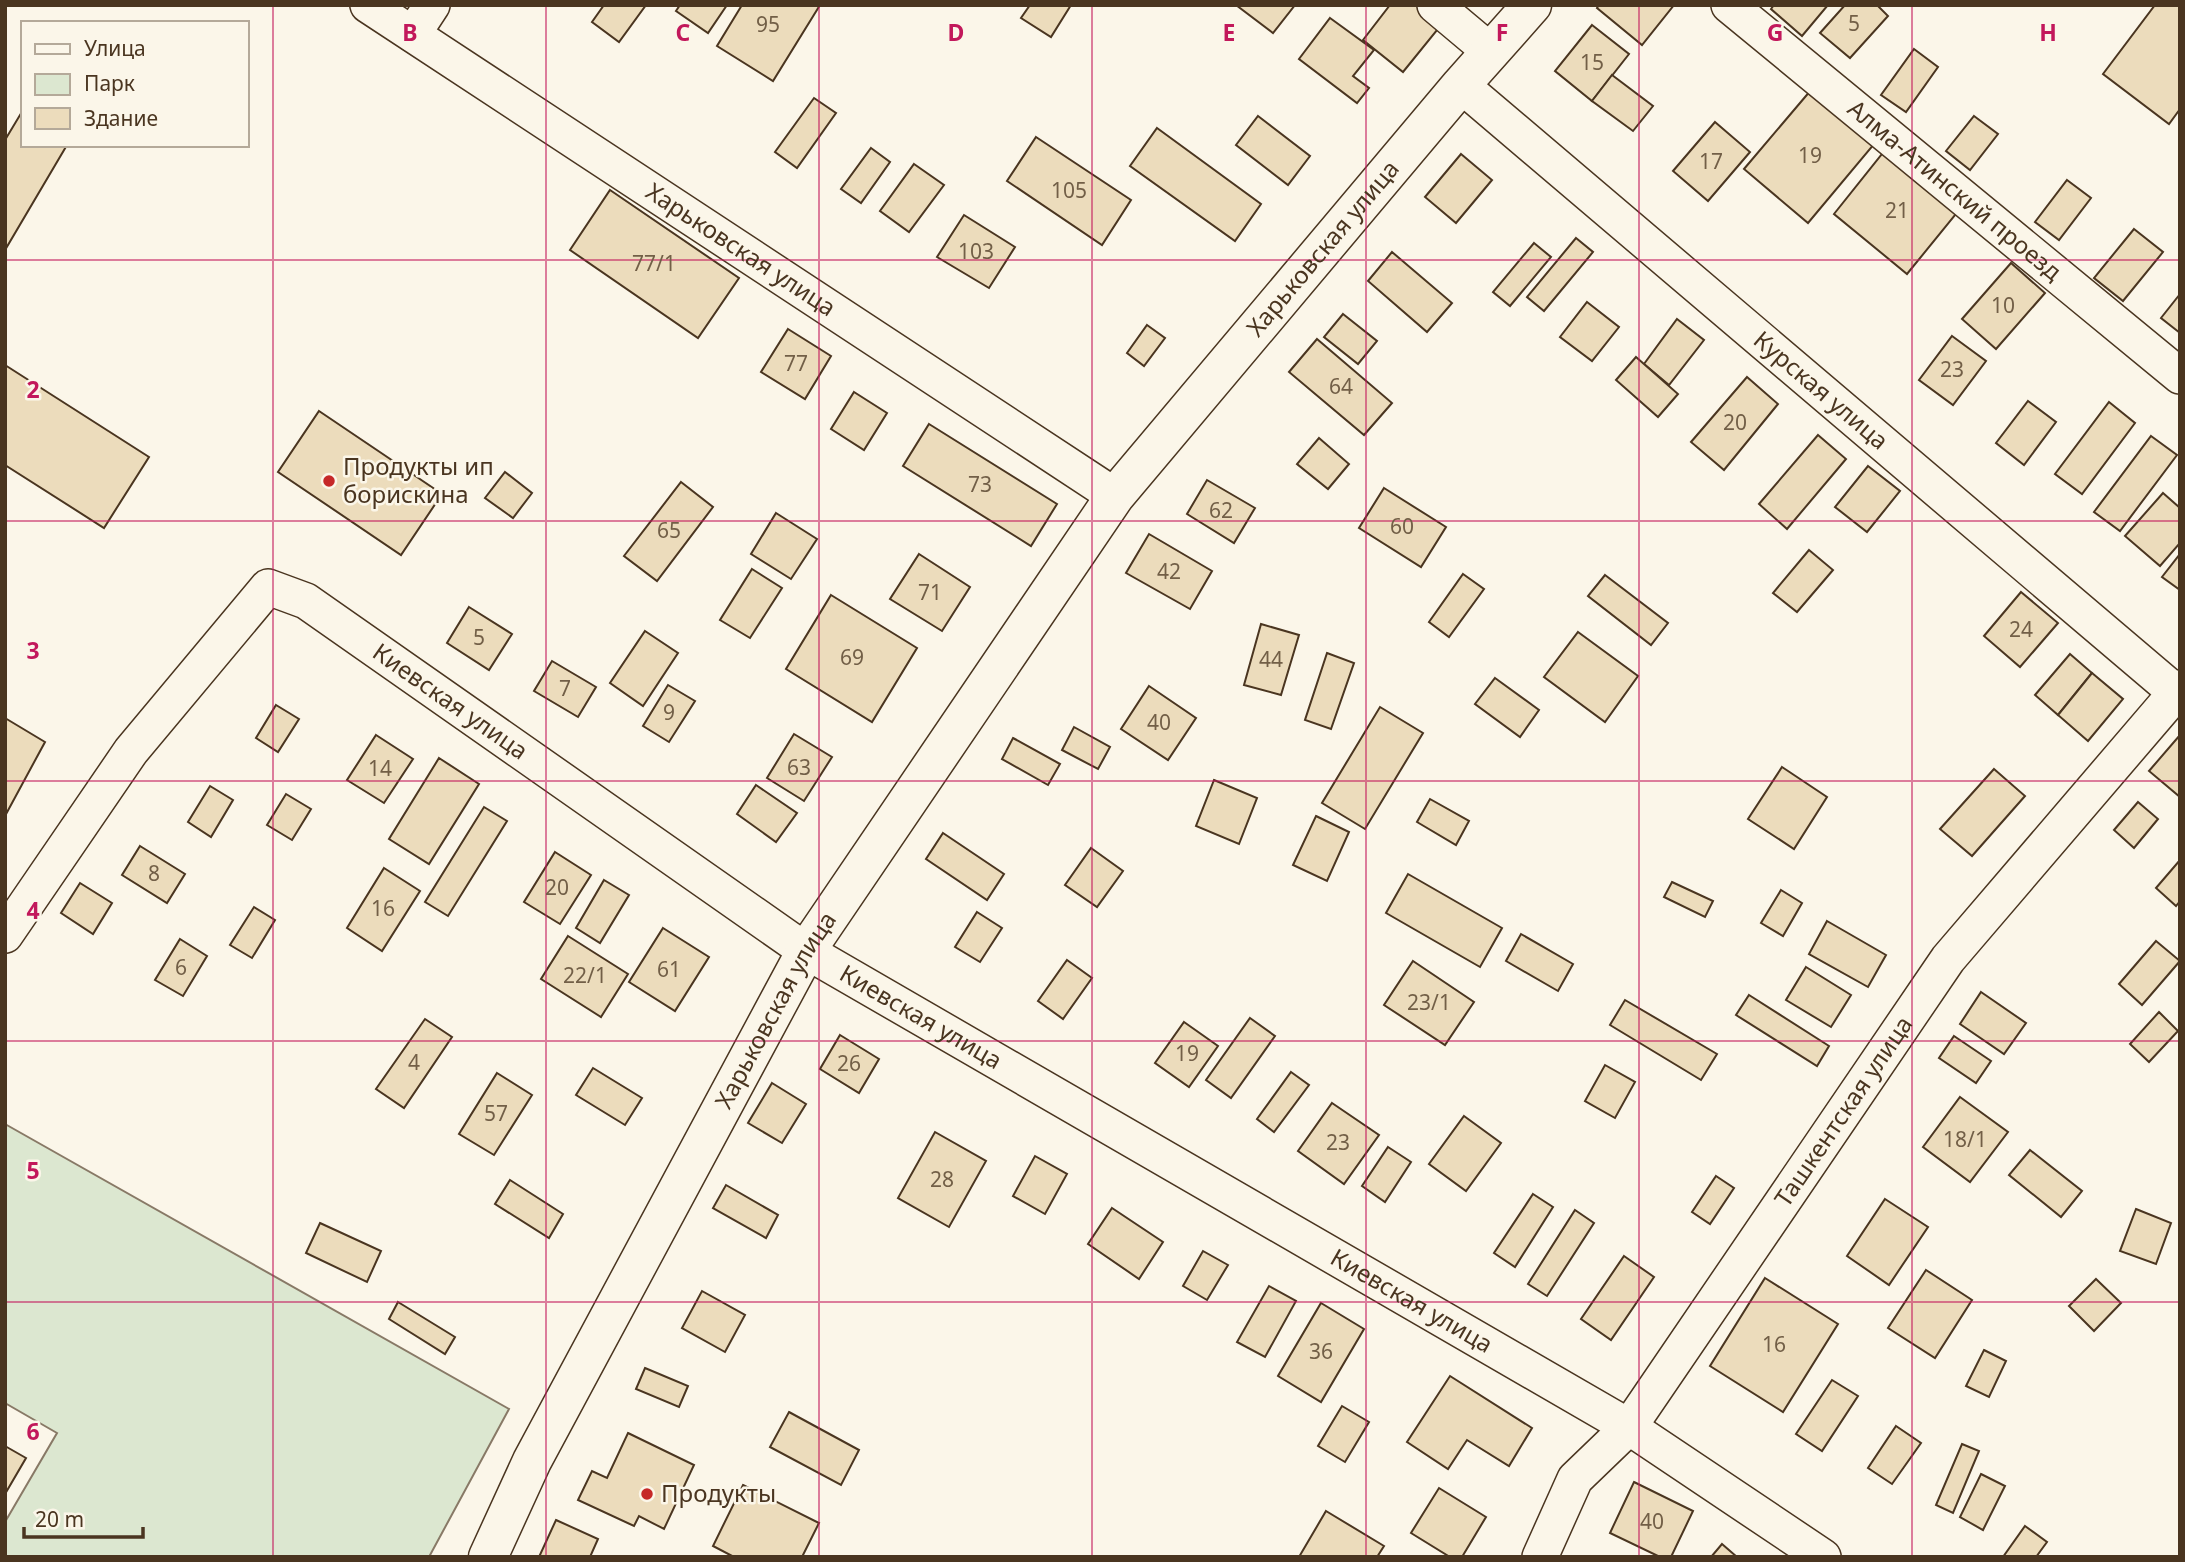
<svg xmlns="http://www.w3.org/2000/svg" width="2185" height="1562" viewBox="0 0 2185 1562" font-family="'Noto Sans',sans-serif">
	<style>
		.green { fill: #dce7d0; stroke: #887966; stroke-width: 2 }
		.building { fill: #ecdcbc; stroke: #4a3520; stroke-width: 2 }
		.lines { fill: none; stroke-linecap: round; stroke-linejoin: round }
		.minor-casing { stroke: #4a3520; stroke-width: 38 }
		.tertiary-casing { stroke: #4a3520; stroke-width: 41 }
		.minor { stroke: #fbf6e9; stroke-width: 35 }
		.tertiary { stroke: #fbf6e9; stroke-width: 38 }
		.grid { fill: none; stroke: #c2185b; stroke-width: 2; stroke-opacity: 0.55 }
		.poi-dot { fill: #c62828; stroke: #fbf6e9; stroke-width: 2.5 }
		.labels { text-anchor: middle; stroke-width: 5; stroke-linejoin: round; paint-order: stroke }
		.number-label { font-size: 21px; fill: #725f47 }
		.street-label { font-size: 24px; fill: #4a3520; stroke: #fbf6e9 }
		.poi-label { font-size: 24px; fill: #4a3520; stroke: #fbf6e9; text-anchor: start }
		.grid-label { font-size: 23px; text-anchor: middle; font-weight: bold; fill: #c2185b; stroke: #fbf6e9; stroke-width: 5; stroke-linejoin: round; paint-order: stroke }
	</style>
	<rect width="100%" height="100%" fill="#fbf6e9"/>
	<path class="green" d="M5 1124 509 1409 429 1557H5V1522L57 1433 5 1403Z"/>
	<g class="building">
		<path d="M604 5H646L619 42 592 22Z"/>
		<path d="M680 5H727L708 33 676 11Z"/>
		<path d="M742 5H820L773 81 717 46Z"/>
		<path d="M1030 5H1071L1051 37 1021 18Z"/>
		<path d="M1236 5H1295L1273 33Z"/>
		<path d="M1390 5H1419L1442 24 1403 72 1363 40Z"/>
		<path d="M1599 5H1674L1642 45 1597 8Z"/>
		<path d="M1774 5H1828L1802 36 1771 9Z"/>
		<path d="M1845 5H1877L1888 16 1850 58 1820 33Z"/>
		<path d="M2155 5H2180V109L2169 124 2103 74Z"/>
		<path d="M1330 18 1374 50 1353 76 1369 88 1357 103 1299 59Z"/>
		<path d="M1592 25 1629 54 1592 101 1555 71Z"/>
		<path d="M1914 49 1938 67 1906 112 1881 95Z"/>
		<path d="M1612 75 1653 106 1633 131 1592 101Z"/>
		<path d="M1811 90 1875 143 1808 223 1744 169Z"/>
		<path d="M814 98 836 113 797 168 775 152Z"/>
		<path d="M23 110V145H67L5 250V140Z"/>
		<path d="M1258 116 1310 156 1288 185 1236 145Z"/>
		<path d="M1974 116 1998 134 1970 170 1946 151Z"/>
		<path d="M1715 122 1750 152 1708 201 1673 171Z"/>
		<path d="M1157 128 1261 204 1235 241 1130 166Z"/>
		<path d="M1036 137 1131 200 1102 245 1007 181Z"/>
		<path d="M871 148 890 162 861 203 841 189Z"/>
		<path d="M1886 149 1960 209 1907 274 1834 214Z"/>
		<path d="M1461 154 1492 180 1456 223 1425 197Z"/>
		<path d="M914 164 944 185 909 232 880 211Z"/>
		<path d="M2067 180 2091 198 2059 240 2035 222Z"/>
		<path d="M610 190 739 278 698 338 570 250Z"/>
		<path d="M964 215 1015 247 989 288 937 257Z"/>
		<path d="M2134 229 2163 252 2123 301 2094 278Z"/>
		<path d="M1576 238 1593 252 1544 311 1527 297Z"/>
		<path d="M1534 243 1551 257 1510 306 1493 292Z"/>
		<path d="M1392 252 1452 303 1427 332 1368 281Z"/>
		<path d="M2011 263 2045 293 1996 349 1962 319Z"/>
		<path d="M2180 294V333L2161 318Z"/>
		<path d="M1587 302 1619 327 1592 361 1560 337Z"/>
		<path d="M1343 314 1377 341 1358 364 1324 337Z"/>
		<path d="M1677 319 1704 340 1669 385 1644 364Z"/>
		<path d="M1147 325 1165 338 1144 366 1127 353Z"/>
		<path d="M788 329 831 356 805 399 761 372Z"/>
		<path d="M1952 336 1986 361 1953 405 1919 380Z"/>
		<path d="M1317 339 1392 403 1364 435 1289 372Z"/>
		<path d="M1636 357 1678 394 1658 417 1616 380Z"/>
		<path d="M5 365 149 457 104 528 5 465Z"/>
		<path d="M1747 377 1778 404 1724 470 1691 442Z"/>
		<path d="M854 392 887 413 864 450 831 429Z"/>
		<path d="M2028 401 2056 422 2024 465 1996 443Z"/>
		<path d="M2109 402 2135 423 2082 494 2055 474Z"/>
		<path d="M319 411 442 494 401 555 278 472Z"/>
		<path d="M929 424 1057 504 1031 546 903 466Z"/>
		<path d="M1818 435 1846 459 1787 529 1759 504Z"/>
		<path d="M2151 436 2177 455 2120 531 2094 512Z"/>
		<path d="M1319 438 1349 464 1328 489 1297 464Z"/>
		<path d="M1868 466 1900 491 1867 532 1835 507Z"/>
		<path d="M505 472 532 493 513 518 485 498Z"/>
		<path d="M1207 480 1255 508 1234 543 1187 514Z"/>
		<path d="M681 482 713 507 657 581 624 556Z"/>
		<path d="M1384 488 1446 527 1421 567 1359 528Z"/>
		<path d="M2163 493 2180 508V543L2160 566 2125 536Z"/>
		<path d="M776 513 817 539 791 579 751 554Z"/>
		<path d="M1149 534 1212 571 1190 609 1126 573Z"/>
		<path d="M1809 550 1833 570 1797 612 1773 593Z"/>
		<path d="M919 554 970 587 942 631 890 599Z"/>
		<path d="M2180 554V590L2162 577Z"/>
		<path d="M752 569 782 588 750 638 720 620Z"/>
		<path d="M1463 574 1484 589 1449 637 1429 622Z"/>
		<path d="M1605 575 1668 623 1651 645 1588 596Z"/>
		<path d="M2021 592 2058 623 2020 667 1984 636Z"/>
		<path d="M831 595 917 648 872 722 786 669Z"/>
		<path d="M469 607 512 634 489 670 447 643Z"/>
		<path d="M1261 624 1299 635 1281 695 1244 685Z"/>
		<path d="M645 631 678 653 643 706 610 683Z"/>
		<path d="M1578 632 1638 676 1605 722 1544 677Z"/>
		<path d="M1327 653 1354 663 1331 729 1305 720Z"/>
		<path d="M2070 654 2092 673 2058 715 2035 695Z"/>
		<path d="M552 661 596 687 578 717 534 691Z"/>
		<path d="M2092 673 2123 699 2088 741 2058 715Z"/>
		<path d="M1495 678 1539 710 1520 737 1475 704Z"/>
		<path d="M668 685 695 701 669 742 643 726Z"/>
		<path d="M1149 686 1196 718 1168 760 1121 729Z"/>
		<path d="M276 705 299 719 278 752 256 738Z"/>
		<path d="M1380 707 1423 733 1365 829 1322 803Z"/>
		<path d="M5 718 45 742 5 816Z"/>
		<path d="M1074 727 1110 747 1098 769 1062 750Z"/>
		<path d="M794 734 832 757 804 801 767 778Z"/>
		<path d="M376 735 413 759 384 803 347 780Z"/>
		<path d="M2180 735V797L2149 771Z"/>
		<path d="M1013 738 1060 764 1048 785 1002 759Z"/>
		<path d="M439 758 479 784 429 864 389 839Z"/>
		<path d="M1782 767 1827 797 1794 849 1748 819Z"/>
		<path d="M1994 769 2025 796 1972 856 1940 829Z"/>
		<path d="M1214 780 1257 798 1239 844 1196 826Z"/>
		<path d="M756 785 797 813 776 842 737 814Z"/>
		<path d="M210 786 233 800 211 837 188 822Z"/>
		<path d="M286 794 311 809 292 840 267 825Z"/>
		<path d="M1430 799 1469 821 1456 845 1417 822Z"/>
		<path d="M2138 802 2158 819 2134 848 2114 830Z"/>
		<path d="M484 807 507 821 448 916 425 902Z"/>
		<path d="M1316 816 1349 832 1327 881 1293 865Z"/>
		<path d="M943 833 1004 874 987 900 926 859Z"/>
		<path d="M140 846 185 874 167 903 122 875Z"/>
		<path d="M1091 848 1123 871 1097 907 1065 885Z"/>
		<path d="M555 852 591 875 560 924 524 902Z"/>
		<path d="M2180 860V901L2176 906 2156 888Z"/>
		<path d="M384 868 420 891 382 951 347 928Z"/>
		<path d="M1408 874 1502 928 1480 967 1386 913Z"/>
		<path d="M604 880 629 895 600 943 576 928Z"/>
		<path d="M1672 882 1713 901 1705 917 1664 897Z"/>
		<path d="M80 883 112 903 93 934 61 913Z"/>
		<path d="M1781 890 1802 903 1783 936 1761 923Z"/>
		<path d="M254 907 275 920 252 958 230 945Z"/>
		<path d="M977 912 1002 928 980 962 955 947Z"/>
		<path d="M1827 921 1886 955 1868 987 1809 954Z"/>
		<path d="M663 928 709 957 675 1011 629 982Z"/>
		<path d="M1521 934 1573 964 1558 991 1506 961Z"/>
		<path d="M568 936 628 974 601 1017 541 979Z"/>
		<path d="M180 939 207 956 183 996 155 980Z"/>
		<path d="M2156 941 2180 961 2142 1005 2119 984Z"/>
		<path d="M1067 960 1092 978 1063 1019 1038 1001Z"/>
		<path d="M1413 961 1474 1002 1445 1045 1384 1005Z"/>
		<path d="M1806 967 1851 995 1831 1027 1786 1000Z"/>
		<path d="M1981 992 2026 1023 2004 1054 1960 1024Z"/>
		<path d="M1749 995 1829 1046 1817 1066 1736 1015Z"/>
		<path d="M1625 1000 1717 1054 1701 1080 1610 1025Z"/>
		<path d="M2159 1012 2178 1031 2149 1062 2130 1044Z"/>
		<path d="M1250 1018 1275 1036 1231 1098 1206 1080Z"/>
		<path d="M425 1019 452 1037 404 1108 376 1089Z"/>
		<path d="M1184 1022 1218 1046 1189 1087 1155 1063Z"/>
		<path d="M840 1035 879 1059 859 1093 820 1069Z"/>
		<path d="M1954 1036 1991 1061 1976 1083 1939 1058Z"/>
		<path d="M1605 1065 1635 1082 1615 1118 1585 1101Z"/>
		<path d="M593 1068 642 1098 625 1125 576 1095Z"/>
		<path d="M1291 1072 1309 1085 1274 1132 1257 1119Z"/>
		<path d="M497 1073 532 1095 494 1155 459 1134Z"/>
		<path d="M772 1083 806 1104 782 1143 748 1123Z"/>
		<path d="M1960 1097 2008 1132 1970 1182 1923 1147Z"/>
		<path d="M1332 1103 1379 1135 1344 1184 1298 1151Z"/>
		<path d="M1464 1116 1501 1143 1466 1191 1429 1164Z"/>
		<path d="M935 1132 986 1161 949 1227 898 1198Z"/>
		<path d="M1388 1147 1411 1162 1385 1202 1362 1186Z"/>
		<path d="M2030 1150 2082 1191 2061 1217 2009 1175Z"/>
		<path d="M1035 1156 1067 1174 1045 1214 1013 1196Z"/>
		<path d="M1716 1176 1734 1188 1710 1224 1692 1212Z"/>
		<path d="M510 1180 563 1214 549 1238 495 1204Z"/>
		<path d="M726 1185 778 1215 766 1238 713 1208Z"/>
		<path d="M1533 1194 1553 1207 1515 1267 1494 1253Z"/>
		<path d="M1885 1199 1928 1227 1889 1285 1847 1256Z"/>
		<path d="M1112 1208 1163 1242 1139 1279 1088 1244Z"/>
		<path d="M2136 1209 2171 1223 2156 1264 2120 1251Z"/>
		<path d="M1575 1210 1594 1223 1547 1296 1528 1284Z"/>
		<path d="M320 1223 381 1251 367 1282 306 1253Z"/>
		<path d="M1203 1251 1228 1265 1207 1300 1183 1286Z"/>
		<path d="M1624 1256 1654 1277 1611 1340 1581 1319Z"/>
		<path d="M1926 1270 1972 1300 1935 1358 1888 1328Z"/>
		<path d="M1765 1278 1838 1324 1783 1412 1710 1366Z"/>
		<path d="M2096 1279 2121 1303 2094 1331 2069 1306Z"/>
		<path d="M1269 1286 1296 1301 1265 1357 1237 1342Z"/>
		<path d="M702 1291 745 1315 725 1352 682 1328Z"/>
		<path d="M398 1302 455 1337 445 1354 389 1319Z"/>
		<path d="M1321 1303 1364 1329 1321 1402 1278 1376Z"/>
		<path d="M1984 1350 2006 1361 1989 1397 1966 1386Z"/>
		<path d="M645 1368 688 1386 679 1407 636 1389Z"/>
		<path d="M1450 1376 1532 1428 1509 1466 1467 1440 1448 1469 1407 1442Z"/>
		<path d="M1832 1380 1858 1396 1822 1451 1796 1434Z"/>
		<path d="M1342 1406 1369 1422 1345 1462 1318 1446Z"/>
		<path d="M789 1412 859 1450 841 1485 770 1447Z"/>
		<path d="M1896 1426 1921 1443 1892 1484 1868 1468Z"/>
		<path d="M628 1433 694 1465 664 1529 639 1516 634 1526 578 1500 592 1471 607 1478Z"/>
		<path d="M1962 1444 1979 1451 1953 1513 1936 1505Z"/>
		<path d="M5 1446 26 1458 5 1494Z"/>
		<path d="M1981 1474 2005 1486 1983 1530 1960 1517Z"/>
		<path d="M1634 1482 1693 1511 1671 1557H1660L1610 1533Z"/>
		<path d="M743 1485 819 1523 802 1557H734L713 1546Z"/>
		<path d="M1439 1488 1486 1517 1462 1557H1450L1411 1533Z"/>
		<path d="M1326 1511 1384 1546 1377 1557H1299Z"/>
		<path d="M556 1520 598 1539 590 1557H539Z"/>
		<path d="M2025 1526 2047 1542 2036 1557H2003Z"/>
		<path d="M1722 1544 1737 1557H1711Z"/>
	</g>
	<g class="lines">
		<defs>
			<g id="minor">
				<path id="s1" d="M368 5 1115 496"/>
				<path d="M1435 5 1491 52"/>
				<path id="s2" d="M1729 5 2180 376"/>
				<path d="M413 34 432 5"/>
				<path id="s3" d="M1461 85 2180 696"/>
				<path id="s4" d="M5 935 131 751 268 587 306 601 806 951 1629 1427 1823 1557"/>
				<path id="s5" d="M1540 1557 1575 1479 1629 1427 1948 959 2180 688"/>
			</g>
			<g id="tertiary">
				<path id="s6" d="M488 1557 532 1461 806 951 1115 496 1461 85 1532 5"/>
			</g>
		</defs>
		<use href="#minor" class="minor-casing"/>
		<use href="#tertiary" class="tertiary-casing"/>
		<use href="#minor" class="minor"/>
		<use href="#tertiary" class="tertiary"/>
	</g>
	<path class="grid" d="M273 5V1557M546 5V1557M819 5V1557M1092 5V1557M1366 5V1557M1639 5V1557M1912 5V1557M5 260H2180M5 521H2180M5 781H2180M5 1041H2180M5 1302H2180"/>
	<g class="poi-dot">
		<circle cx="329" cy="481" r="7"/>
		<circle cx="647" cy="1494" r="7"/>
	</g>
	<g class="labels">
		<g class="number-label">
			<text x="1854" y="31">5</text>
			<text x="768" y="32">95</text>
			<text x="1592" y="70">15</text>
			<text x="1810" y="163">19</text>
			<text x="1711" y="169">17</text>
			<text x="1069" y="198">105</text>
			<text x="1897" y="218">21</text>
			<text x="976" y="259">103</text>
			<text x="654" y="271">77/1</text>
			<text x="2003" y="313">10</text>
			<text x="796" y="371">77</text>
			<text x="1952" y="377">23</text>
			<text x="1341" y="394">64</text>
			<text x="1735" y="430">20</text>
			<text x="980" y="492">73</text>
			<text x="1221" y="518">62</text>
			<text x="1402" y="534">60</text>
			<text x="669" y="538">65</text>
			<text x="1169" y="579">42</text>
			<text x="930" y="600">71</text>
			<text x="2021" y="637">24</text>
			<text x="479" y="645">5</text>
			<text x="852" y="665">69</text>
			<text x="1271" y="667">44</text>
			<text x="565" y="696">7</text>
			<text x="669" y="720">9</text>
			<text x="1159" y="730">40</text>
			<text x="799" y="775">63</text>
			<text x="380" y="776">14</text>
			<text x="154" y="881">8</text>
			<text x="557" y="895">20</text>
			<text x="383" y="916">16</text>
			<text x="181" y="975">6</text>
			<text x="669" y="977">61</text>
			<text x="585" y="983">22/1</text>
			<text x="1429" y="1010">23/1</text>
			<text x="1187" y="1061">19</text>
			<text x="414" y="1070">4</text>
			<text x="849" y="1071">26</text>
			<text x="496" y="1121">57</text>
			<text x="1965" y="1147">18/1</text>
			<text x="1338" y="1150">23</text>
			<text x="942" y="1187">28</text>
			<text x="1774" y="1352">16</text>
			<text x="1321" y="1359">36</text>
			<text x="1652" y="1529">40</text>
		</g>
		<g class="street-label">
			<text dy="8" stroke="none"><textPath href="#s2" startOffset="292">Алма-Атинский проезд</textPath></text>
			<text dy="8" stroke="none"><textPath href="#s6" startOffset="1558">Харьковская улица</textPath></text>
			<text dy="8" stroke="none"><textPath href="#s1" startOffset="446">Харьковская улица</textPath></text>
			<text dy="8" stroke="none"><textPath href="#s3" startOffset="472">Курская улица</textPath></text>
			<text dy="8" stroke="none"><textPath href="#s4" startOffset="653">Киевская улица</textPath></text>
			<text dy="8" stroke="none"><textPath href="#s6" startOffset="618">Харьковская улица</textPath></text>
			<text dy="8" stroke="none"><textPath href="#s4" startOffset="1220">Киевская улица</textPath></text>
			<text dy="8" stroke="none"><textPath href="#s5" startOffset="542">Ташкентская улица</textPath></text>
			<text dy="8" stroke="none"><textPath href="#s4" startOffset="1787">Киевская улица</textPath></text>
		</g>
		<g class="poi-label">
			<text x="343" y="475">Продукты ип<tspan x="343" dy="28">борискина</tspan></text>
			<text x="661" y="1502">Продукты</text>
		</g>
	</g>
	<g class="grid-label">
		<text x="410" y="41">B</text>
		<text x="683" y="41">C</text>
		<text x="956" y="41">D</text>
		<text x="1229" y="41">E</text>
		<text x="1502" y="41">F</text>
		<text x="1775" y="41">G</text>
		<text x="2048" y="41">H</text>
		<text x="33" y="398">2</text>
		<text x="33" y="659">3</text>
		<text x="33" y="919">4</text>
		<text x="33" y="1179">5</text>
		<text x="33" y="1440">6</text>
	</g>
	<rect width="2185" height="1562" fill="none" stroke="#4a3520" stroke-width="14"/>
	<rect x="21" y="21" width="228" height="126" fill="#fbf6e9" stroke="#b4a999" stroke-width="2"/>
	<rect x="35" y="44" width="35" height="10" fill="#fbf6e9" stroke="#b4a999" stroke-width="2"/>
	<text x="84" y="56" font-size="21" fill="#4a3520">Улица</text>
	<rect x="35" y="74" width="35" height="21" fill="#dce7d0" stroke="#b4a999" stroke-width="2"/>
	<text x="84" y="91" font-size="21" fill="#4a3520">Парк</text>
	<rect x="35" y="108" width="35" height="21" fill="#ecdcbc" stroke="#b4a999" stroke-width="2"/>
	<text x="84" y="126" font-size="21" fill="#4a3520">Здание</text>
	<path d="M24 1527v10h119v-10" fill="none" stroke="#4a3520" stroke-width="3.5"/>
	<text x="35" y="1527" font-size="21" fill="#4a3520" stroke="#fbf6e9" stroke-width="5" paint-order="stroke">20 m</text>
</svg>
